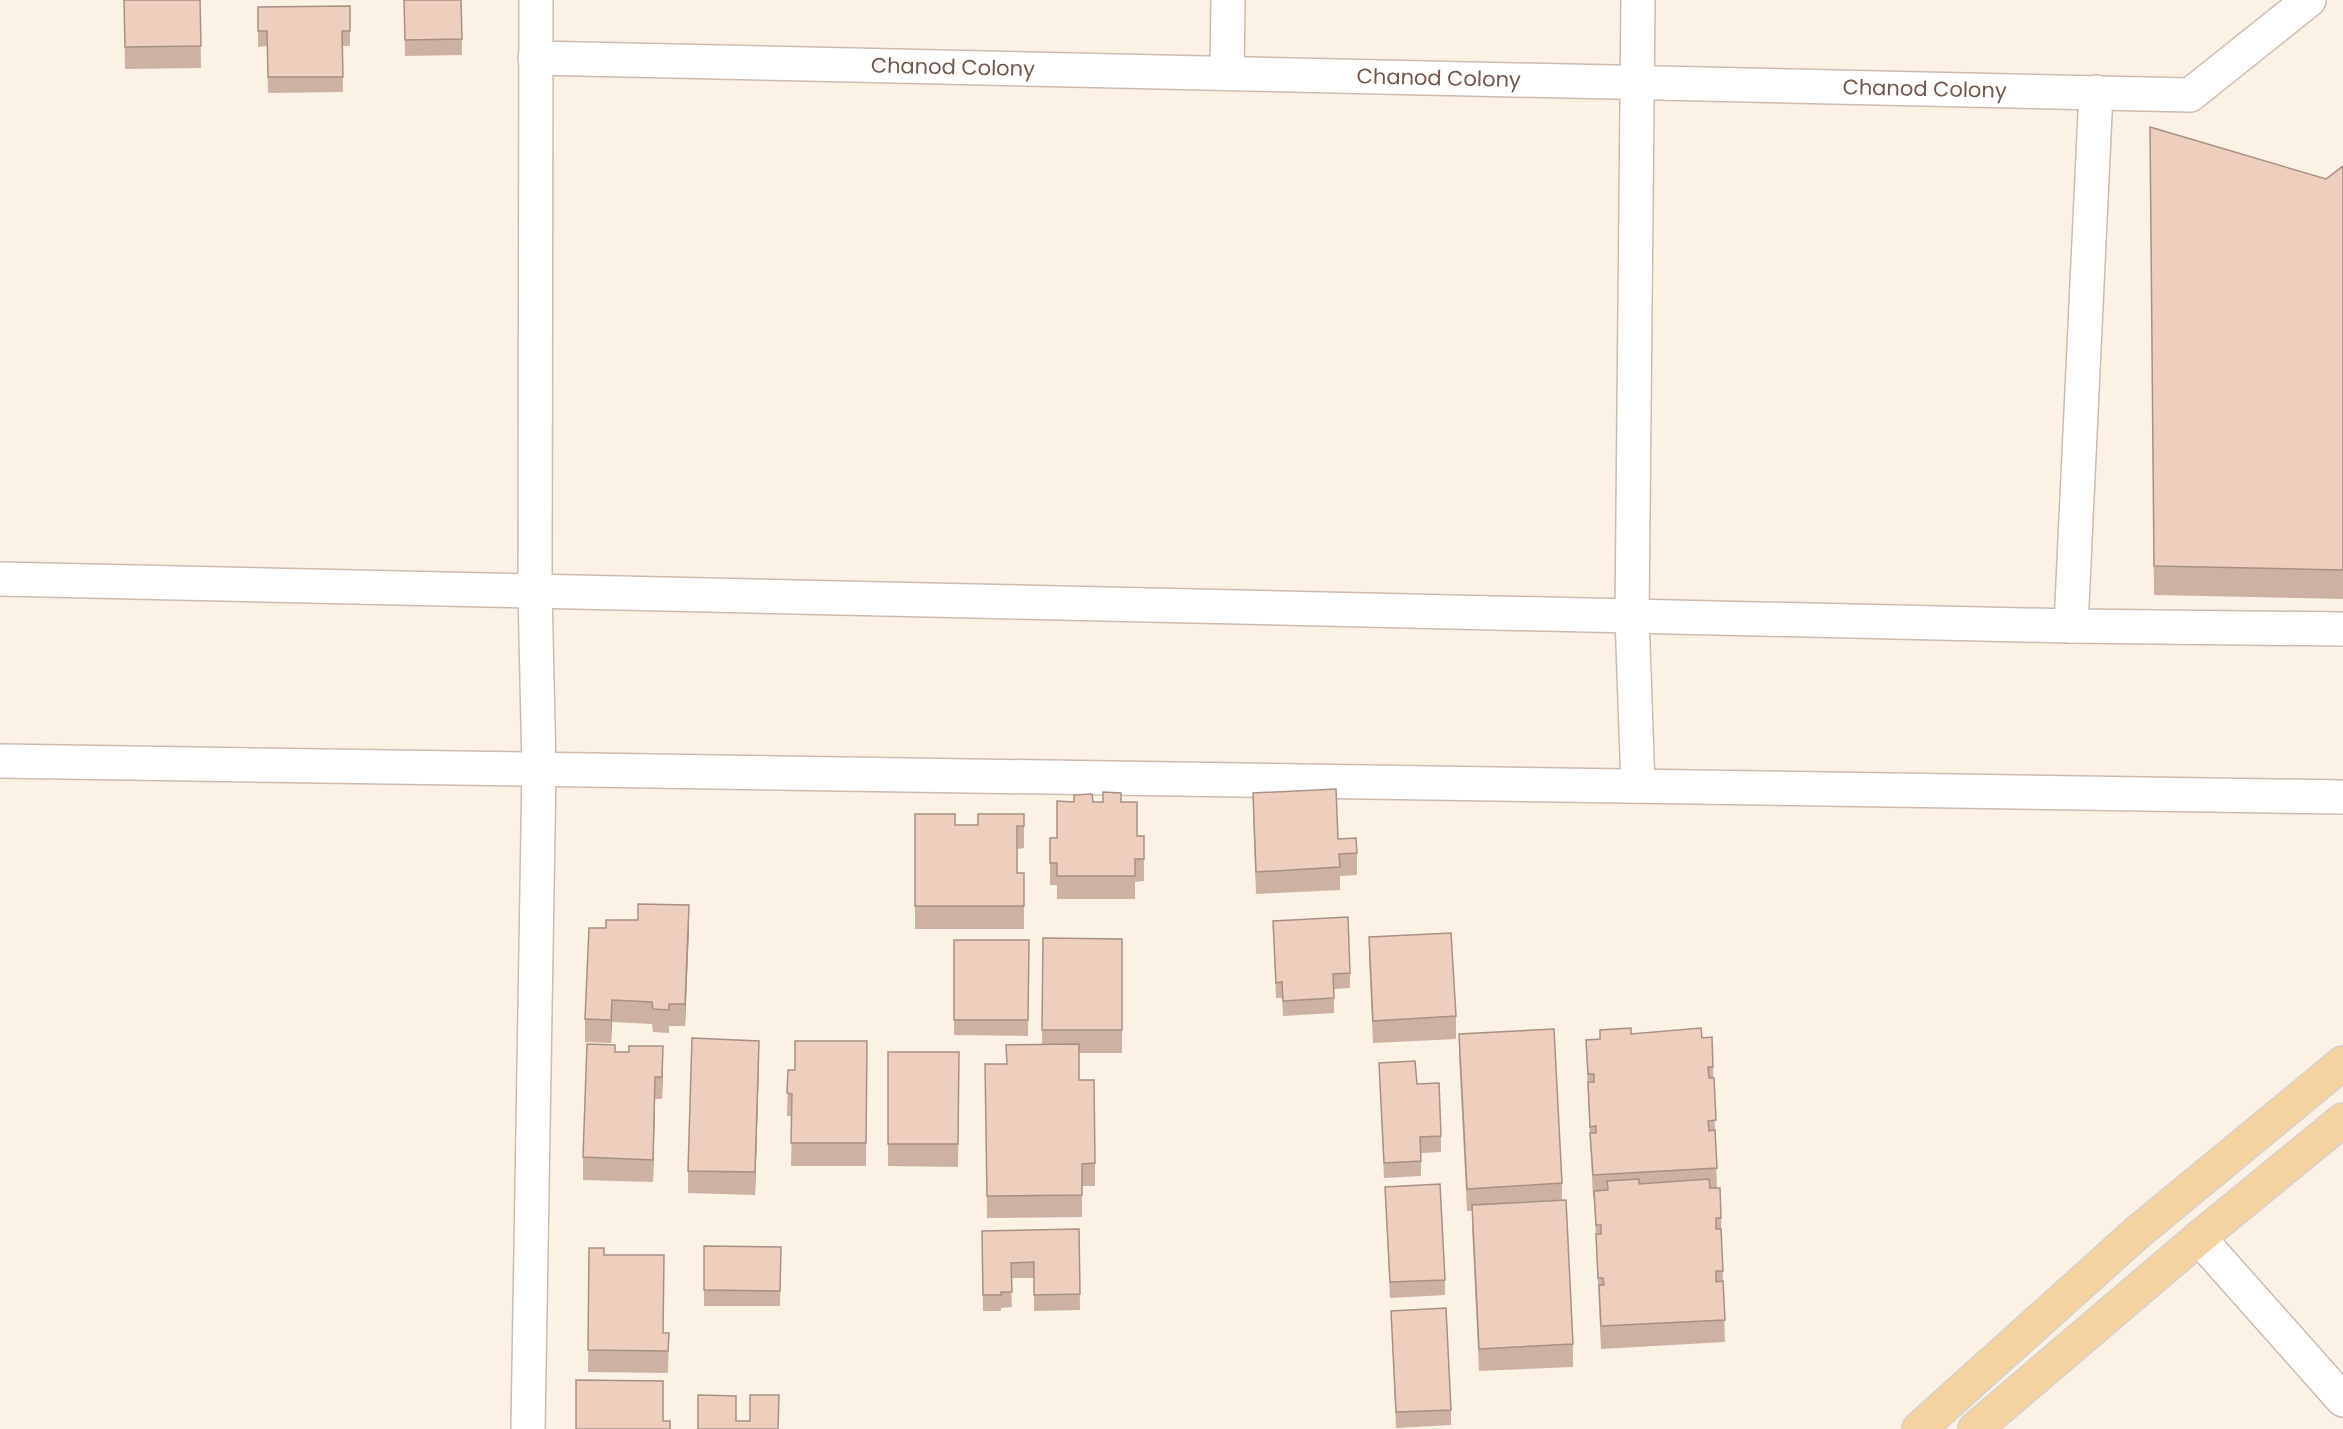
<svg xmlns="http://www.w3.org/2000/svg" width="2343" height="1429" viewBox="0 0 2343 1429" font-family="Poppins,sans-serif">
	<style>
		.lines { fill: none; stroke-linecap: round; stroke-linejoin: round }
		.minor-casing { stroke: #cdbbae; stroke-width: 36 }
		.primary-casing { stroke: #d7d0cd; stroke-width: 36 }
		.minor { stroke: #fff; stroke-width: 33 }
		.primary { stroke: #f5d3a0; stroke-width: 33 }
		.wall { fill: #cdb2a3 }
		.shaded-wall { fill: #a79184 }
		.building { fill: #eecfbd; stroke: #a79184; stroke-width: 1.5 }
		.labels { text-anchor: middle; stroke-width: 6; stroke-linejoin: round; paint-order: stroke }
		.street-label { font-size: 21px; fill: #71584b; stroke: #fef5e9 }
	</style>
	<rect width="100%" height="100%" fill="#fbf1e4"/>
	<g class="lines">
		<defs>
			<g id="minor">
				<path d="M1638 0 1632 616 1638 786"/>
				<path id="s1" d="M535 58 2190 95 2309 0"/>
				<path d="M1227 73 1228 0"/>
				<path d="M0 579 2071 626 2343 629"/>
				<path d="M2071 626 2096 92"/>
				<path d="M0 761 2343 797"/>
				<path d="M2199 1238 2343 1400"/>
				<path d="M528 1429 539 769 535 591 536 0"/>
			</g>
			<g id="primary">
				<path d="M1919 1429 2138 1232 2343 1063"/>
				<path d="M1975 1429 2199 1238 2343 1120"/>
			</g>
		</defs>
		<use href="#minor" class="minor-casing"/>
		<use href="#primary" class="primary-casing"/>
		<use href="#minor" class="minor"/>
		<use href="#primary" class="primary"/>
	</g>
	<g class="wall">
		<path d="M124 0H200L201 68 125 69Z"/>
		<path d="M404 0H461L462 55 405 56Z"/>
		<path d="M350 6V46H342L343 92 268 93 267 46 258 47V7Z"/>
		<path d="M2150 127 2326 179 2343 166V599L2154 595Z"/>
		<path d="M1253 793 1338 839 1357 853V875L1340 876V890L1256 894 1253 815Z"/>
		<path d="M1093 802H1121L1137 836H1144V881L1135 882V899H1057V885H1050V838H1057Z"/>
		<path d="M915 814 955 825H978L1024 814V848L1017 849V873H1024V929H915Z"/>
		<path d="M1273 921 1350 973V988L1334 989V1013L1283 1016 1282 998H1276Z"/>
		<path d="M689 928 685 1026H669V1033L653 1032 652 1024 612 1022 611 1043 585 1042V1019Z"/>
		<path d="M1369 937 1456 1016V1039L1373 1043 1369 959Z"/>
		<path d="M1043 938 1122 939V1053H1079V1080L1095 1163V1186H1082V1217L987 1218 985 1064H1006L1042 1044Z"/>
		<path d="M954 940H1029L1028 1036 954 1035Z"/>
		<path d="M1459 1034 1562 1183V1201L1573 1344V1367L1479 1371 1472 1227V1211H1467L1459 1056Z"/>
		<path d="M1631 1034 1702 1038 1713 1067 1717 1188 1721 1218 1725 1342 1601 1349 1594 1197H1593L1588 1097 1586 1040 1600 1039Z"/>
		<path d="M867 1041 866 1166H791L792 1116H787L788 1070H795Z"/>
		<path d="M615 1052 663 1069 662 1099H655L653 1182 583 1180V1157Z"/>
		<path d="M888 1052H959L958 1167 888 1166Z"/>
		<path d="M759 1063 755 1195 688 1193V1171Z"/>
		<path d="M1379 1063 1417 1084 1441 1136V1152L1421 1153V1176L1384 1178Z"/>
		<path d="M1385 1187 1445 1280V1295L1390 1298Z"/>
		<path d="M1079 1229 1080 1310 1034 1311V1278H1011L1012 1307 1001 1308V1311H983L982 1231Z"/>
		<path d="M704 1246 781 1247 780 1306H704Z"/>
		<path d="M589 1248 604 1255 663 1333H669L668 1373 588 1372Z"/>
		<path d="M1391 1311 1451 1410V1425L1396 1428Z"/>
	</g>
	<g class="shaded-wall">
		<path d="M689 905V928L685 1026V1004Z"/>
		<path d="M612 1000V1022L611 1043V1020Z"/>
		<path d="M759 1041V1063L755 1195V1172Z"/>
		<path d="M663 1046V1069L662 1099V1077Z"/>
		<path d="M655 1077V1099L653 1182V1160Z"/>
	</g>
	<g class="building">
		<path d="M124 0H200L201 46 125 47Z"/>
		<path d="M404 0H461L462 39 405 40Z"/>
		<path d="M350 6V31H342L343 77H268L267 31H258V7Z"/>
		<path d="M2150 127 2326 179 2343 166V570L2154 566Z"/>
		<path d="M1336 789 1338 839 1356 838 1357 853 1339 854 1340 867 1256 872 1253 793Z"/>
		<path d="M1103 792 1121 793V802H1137V836H1144V859H1135V876H1057V863H1050V838H1057V801L1074 802V795L1092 794 1093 802H1103Z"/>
		<path d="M915 814H955V825H978V814H1024V826H1017V873H1024V906H915Z"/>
		<path d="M638 904 689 905 685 1004H669V1010L653 1009 652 1002 612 1000 611 1020 585 1019 589 928H606V920H638Z"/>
		<path d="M1348 917 1350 973 1333 974 1334 998 1283 1001 1282 982 1276 983 1273 921Z"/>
		<path d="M1451 933 1456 1016 1373 1021 1369 937Z"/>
		<path d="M1043 938 1122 939V1030H1042Z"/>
		<path d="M954 940H1029L1028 1020H954Z"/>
		<path d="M1631 1028V1034L1701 1028 1702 1038 1712 1037 1713 1067H1708L1709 1078H1714L1716 1120 1708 1121 1709 1131 1715 1130 1717 1168 1593 1175 1590 1133H1596V1126L1590 1127 1588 1082H1594V1074H1588L1586 1040 1600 1039V1030Z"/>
		<path d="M1554 1029 1562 1183 1467 1189 1459 1034Z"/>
		<path d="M692 1038 759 1041 755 1172 688 1171Z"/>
		<path d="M795 1041H867L866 1143H791L792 1094 787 1093 788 1070H795Z"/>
		<path d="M587 1044 615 1045V1052H629V1046H663L662 1077H655L653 1160 583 1157Z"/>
		<path d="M1079 1044V1080H1094L1095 1163 1082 1164V1195L987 1196 985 1064H1007L1006 1045Z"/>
		<path d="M888 1052H959L958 1144H888Z"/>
		<path d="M1415 1061 1417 1084 1439 1083 1441 1136 1420 1137 1421 1161 1384 1163 1379 1063Z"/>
		<path d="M1639 1179V1184L1709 1179 1710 1188H1720L1721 1218H1716V1229H1721L1723 1271H1716V1282L1723 1281 1725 1320 1601 1326 1599 1285H1604L1603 1278H1598L1596 1234H1601V1225H1596L1594 1191 1608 1190 1607 1181Z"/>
		<path d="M1440 1184 1445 1280 1390 1282 1385 1187Z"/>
		<path d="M1566 1200 1573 1344 1479 1349 1472 1205Z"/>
		<path d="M1079 1229 1080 1294 1034 1295V1262L1011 1263 1012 1292H1001V1295H983L982 1231Z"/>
		<path d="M704 1246 781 1247 780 1291 704 1290Z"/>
		<path d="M589 1248H604V1255H664L663 1333H669L668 1351 588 1350Z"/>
		<path d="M1446 1308 1451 1410 1396 1412 1391 1311Z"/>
		<path d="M576 1380 663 1381V1421H670V1429H576Z"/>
		<path d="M698 1395 736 1396V1421H750V1395H779L778 1429H698Z"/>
	</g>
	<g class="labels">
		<g class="street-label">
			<text dy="7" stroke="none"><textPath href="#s1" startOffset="418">Chanod Colony</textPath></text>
			<text dy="7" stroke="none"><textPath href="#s1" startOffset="904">Chanod Colony</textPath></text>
			<text dy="7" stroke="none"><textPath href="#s1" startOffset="1390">Chanod Colony</textPath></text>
		</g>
	</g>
</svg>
